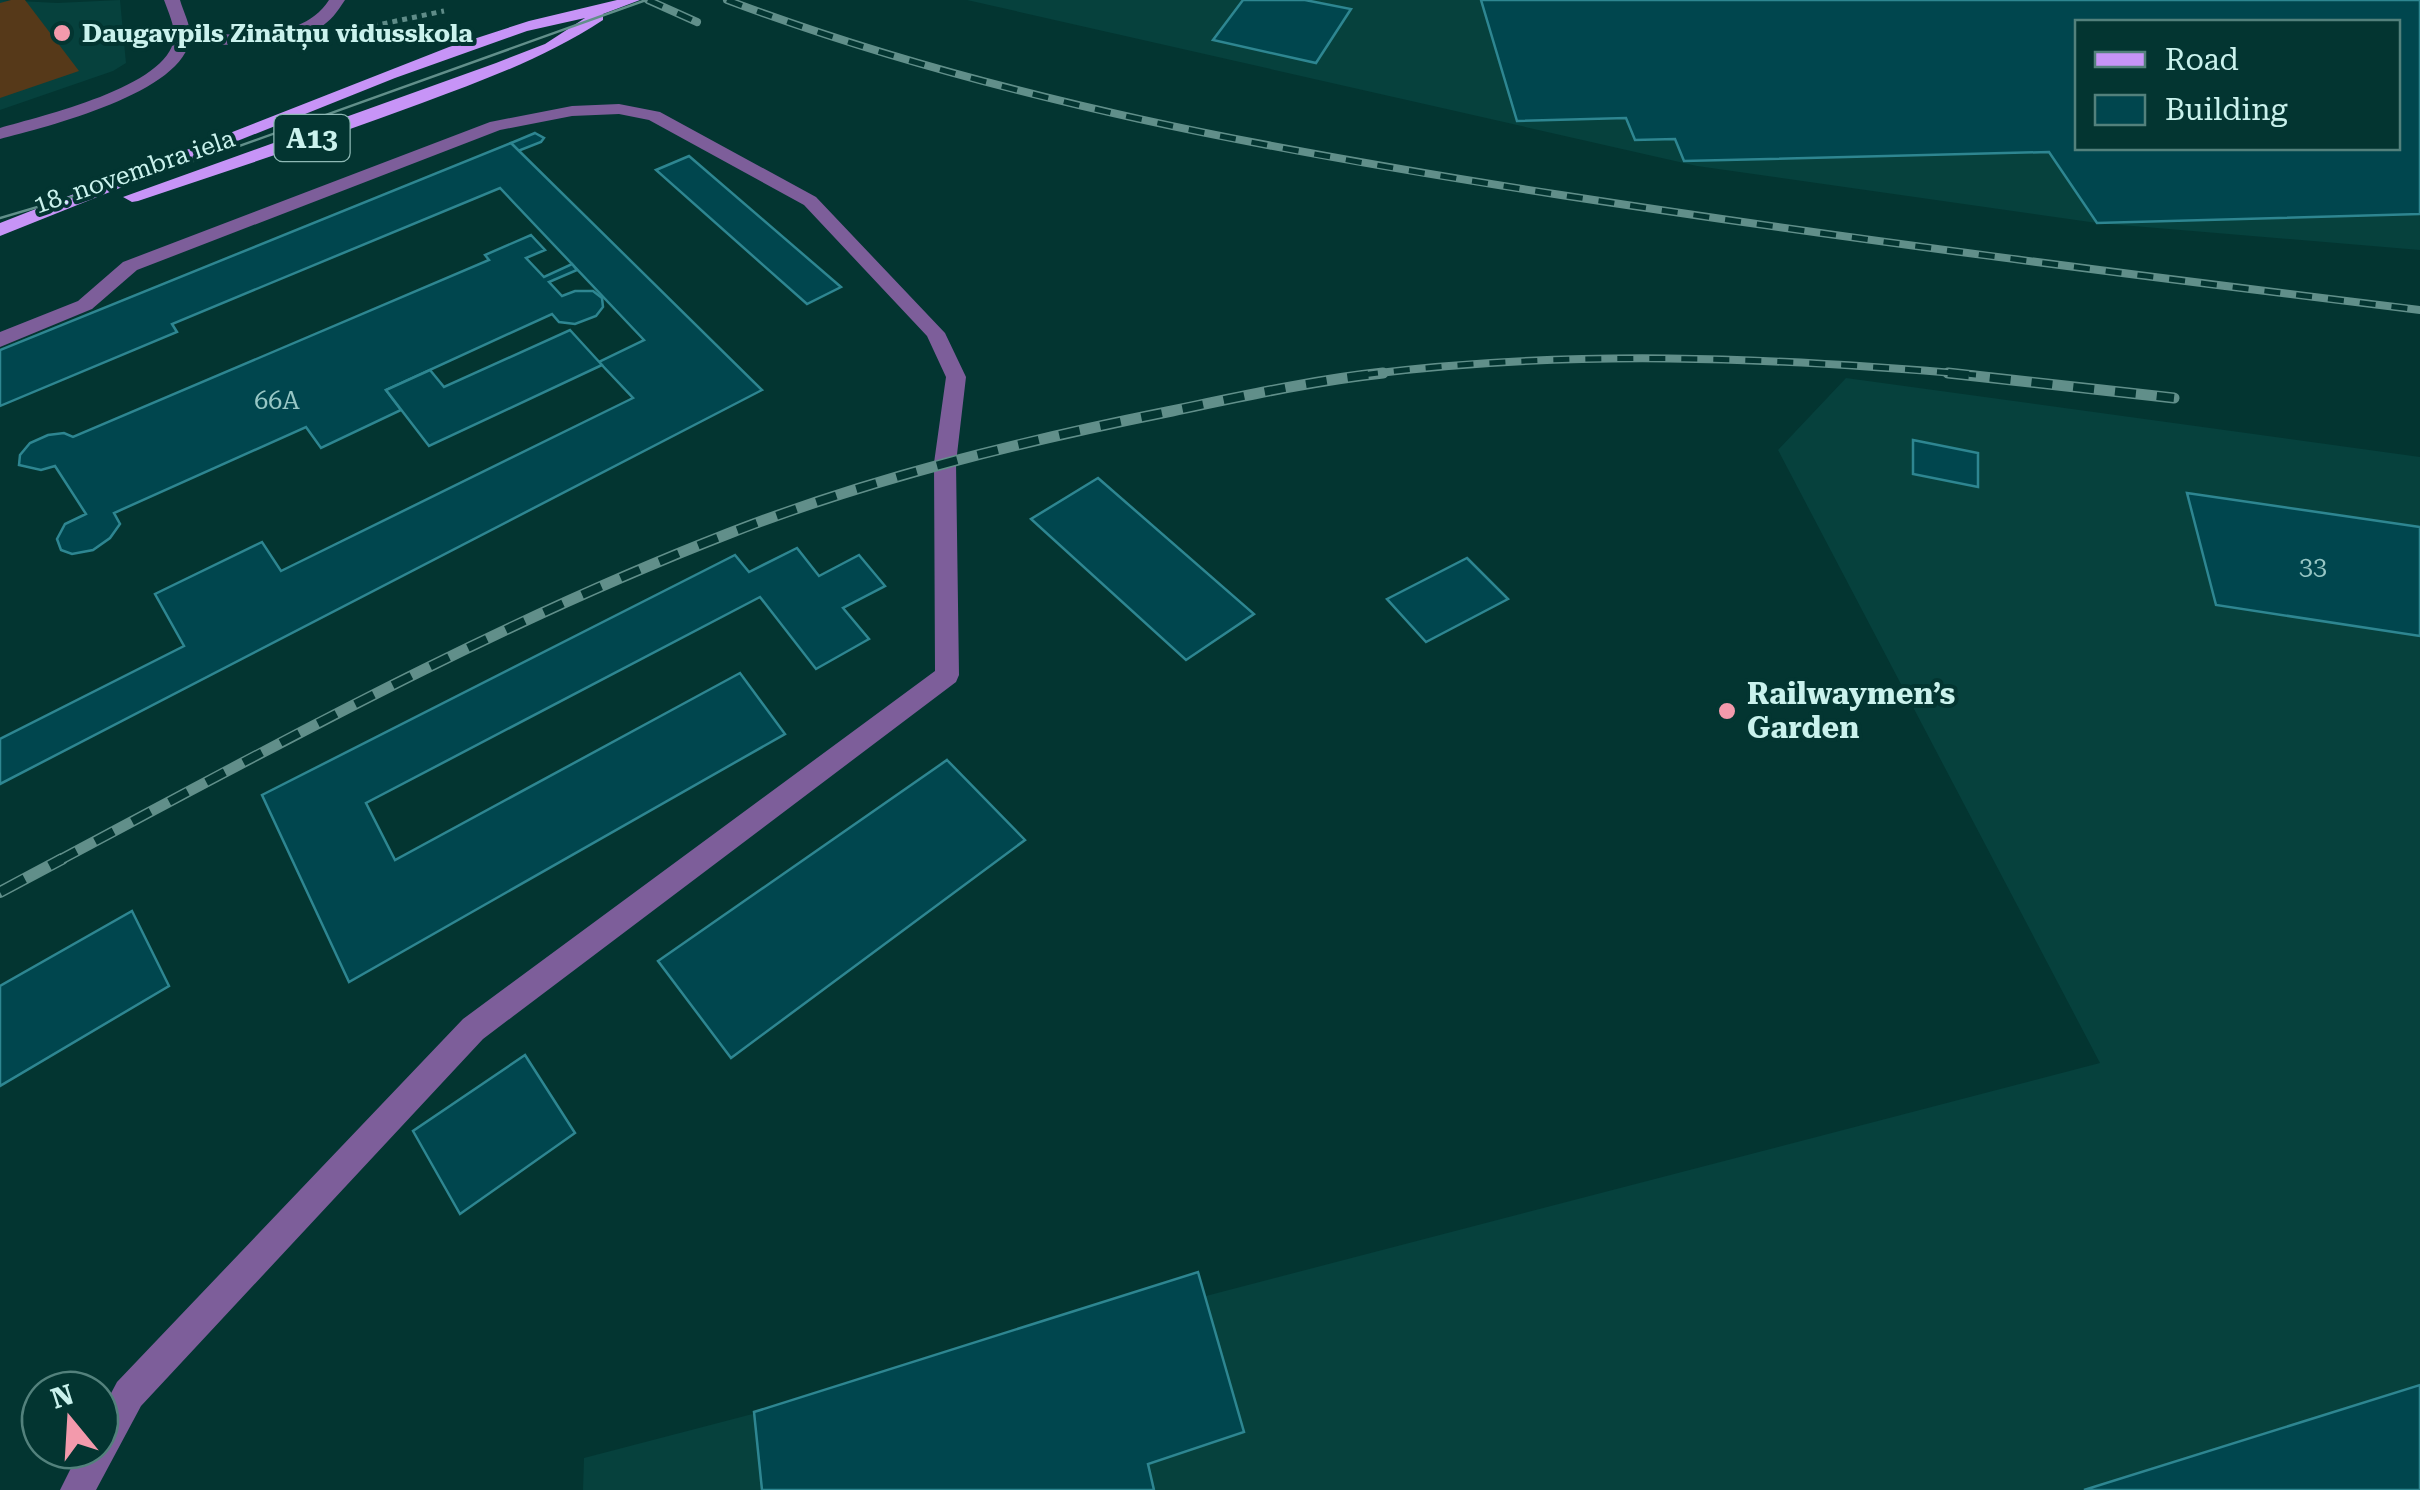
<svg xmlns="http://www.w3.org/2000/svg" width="2420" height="1490" viewBox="0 0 2420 1490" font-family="'Roboto Serif',serif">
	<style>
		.built { fill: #06413d; fill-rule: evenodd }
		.green { fill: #563919 }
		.building { fill: #00464e; stroke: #2e8691; stroke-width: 2.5; fill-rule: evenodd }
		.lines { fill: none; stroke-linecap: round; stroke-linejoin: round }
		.path { stroke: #5f8c88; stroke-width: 5; stroke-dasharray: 5 5; stroke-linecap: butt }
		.service { fill: #7d5e9a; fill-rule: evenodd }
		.minor { fill: #7d5e9a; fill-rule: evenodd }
		.primary { fill: #c794f7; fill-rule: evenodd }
		.tram { stroke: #618f8a; stroke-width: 2.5 }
		.rail-far2-casing { stroke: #618f8a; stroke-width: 8 }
		.rail-far1-casing { stroke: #618f8a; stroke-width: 11 }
		.rail-casing { stroke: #618f8a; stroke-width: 12 }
		.rail-far2 { stroke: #033531; stroke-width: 5; stroke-dasharray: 16; stroke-linecap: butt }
		.rail-far1 { stroke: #033531; stroke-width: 8; stroke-dasharray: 21; stroke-linecap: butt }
		.rail { stroke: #033531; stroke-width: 9; stroke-dasharray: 28; stroke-linecap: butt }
		.poi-dot { fill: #f39aac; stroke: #033531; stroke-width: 4 }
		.labels { text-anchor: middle; stroke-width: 8; stroke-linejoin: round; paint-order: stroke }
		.far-poi-label { font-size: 25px; font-weight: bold; fill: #caf2ed; stroke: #033531; text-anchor: start }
		.far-street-label { font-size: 25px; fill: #caf2ed; stroke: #033531 }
		.number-label { font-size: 25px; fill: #98c7c5 }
		.shield { fill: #033531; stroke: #8eb9b5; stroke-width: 2.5 }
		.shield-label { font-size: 28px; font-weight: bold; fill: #caf2ed }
		.poi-label { font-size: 30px; font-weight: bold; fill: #caf2ed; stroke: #033531; text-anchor: start }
	</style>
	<rect width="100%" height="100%" fill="#033531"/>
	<g class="built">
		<path d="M0 0 57 3 120 0 126 63 113 71 0 110Z"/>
		<path d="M967 0H2420V250L2097 223 1697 166ZM2078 22H2398V148H2078Z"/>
		<path d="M1846 378 2420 457V1490H583L584 1458 2100 1063 1778 450Z"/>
	</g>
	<path class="green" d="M11 0H25L79 71 0 98V3Z"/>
	<g class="building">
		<path d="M1243 0H1305L1351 9 1316 63 1213 40Z"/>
		<path d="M1481 0H2420V214L2097 223 2049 152 1684 161 1675 139 1635 140 1626 118 1517 121ZM2078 22H2398V148H2078Z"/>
		<path d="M535 133 544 138 541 142 518 151 511 143Z"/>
		<path d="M511 143 762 390 0 784V739L184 646 155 594 262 542 281 571 633 398 599 362 644 340 500 188 172 324 177 332 0 406V350Z"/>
		<path d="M689 156 841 287 807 304 656 170Z"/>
		<path d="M531 235 545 250 526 258 544 277 572 264 577 270 549 282 562 296 575 291H593L602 298 603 307 596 316 575 324 559 322 552 314 386 390 401 410 321 448 306 427 114 513 120 524 110 538 93 550 72 554 61 550 57 539 65 524 86 514 55 466 41 470 19 465 20 455 30 443 48 435 64 433 73 437 489 260 485 255Z"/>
		<path d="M570 330 602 365 429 446 386 390 430 370 444 387Z"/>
		<path d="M1913 440 1978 453V487L1913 474Z"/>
		<path d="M1098 478 1254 614 1186 660 1031 519Z"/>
		<path d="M2187 493 2420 527V636L2216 605Z"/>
		<path d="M797 548 819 576 859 555 885 586 843 608 869 639 816 669 760 597 366 803 395 860 740 673 785 734 349 982 262 795 735 555 749 572Z"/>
		<path d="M1467 558 1508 599 1426 642 1387 599Z"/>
		<path d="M947 760 1025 840 731 1058 658 961Z"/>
		<path d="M132 911 169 986 0 1086V986Z"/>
		<path d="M525 1055 575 1133 460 1214 413 1131Z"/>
		<path d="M1198 1272 1244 1432 1148 1464 1154 1490H762L754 1412Z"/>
		<path d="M2420 1385V1490H2084Z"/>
	</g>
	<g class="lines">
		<path class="path" d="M363 28 444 11"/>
		<g class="service">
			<path d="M329 0H345C337 12 331 21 319 28 293 42 196 53 174 37L182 32C228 34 300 45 329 0Z"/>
			<path d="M619 104 660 112 816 197 945 333 966 377 956 463 959 675 956 682 483 1039 141 1406 96 1490H60L80 1450H100V1414L117 1382 463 1019 935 671 934 463 946 377 927 336 804 205 649 120 619 114 572 116 500 130 137 270 92 309 0 347V332L78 301 123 262 490 122 572 106Z"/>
		</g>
		<path class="minor" d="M164 0H180C183 11 191 25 190 37 186 93 45 127 0 139V128C40 116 169 87 174 38 175 26 168 11 164 0Z"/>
		<path class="primary" d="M617 0H640L603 14V20C545 58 486 79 422 103 328 138 233 169 138 201L132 202 123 197 496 63 545 44 585 18 527 31 395 78 0 236V223L449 47 529 21Z"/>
		<path class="tram" d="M0 218 217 154 646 0"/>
		<defs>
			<g id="rail-far2">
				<path d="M648 0 697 22"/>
				<path d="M727 0C997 101 1277 151 1561 195 1846 239 2133 275 2420 310"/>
				<path d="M1362 375C1566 349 1772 357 1976 375"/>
			</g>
			<g id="rail-far1">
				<path d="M1948 373 2174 398"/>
				<path d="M58 861C278 744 497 623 730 533 872 478 1019 442 1167 412 1239 397 1310 381 1383 373"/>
			</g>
			<path id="rail" d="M0 892 62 859"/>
		</defs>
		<use href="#rail-far2" class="rail-far2-casing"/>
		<use href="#rail-far1" class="rail-far1-casing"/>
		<use href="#rail" class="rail-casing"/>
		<use href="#rail-far2" class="rail-far2"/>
		<use href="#rail-far1" class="rail-far1"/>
		<use href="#rail" class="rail"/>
	</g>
	<g class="poi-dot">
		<circle cx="62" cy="33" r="10"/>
		<circle cx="1727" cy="711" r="10"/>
	</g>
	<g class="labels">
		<g class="far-poi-label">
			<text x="82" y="42">Daugavpils Zinātņu vidusskola</text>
		</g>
		<g class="far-street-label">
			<text transform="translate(134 171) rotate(-19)" y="9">18. novembra iela</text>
		</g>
		<g class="number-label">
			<text x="277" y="409">66A</text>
			<text x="2313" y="575">33</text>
		</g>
		<rect class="shield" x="274.5" y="115" width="75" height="46" rx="8"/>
		<g class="shield-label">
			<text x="312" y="148">A13</text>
		</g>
		<g class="poi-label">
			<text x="1747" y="704">Railwaymen’s<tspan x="1747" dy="34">Garden</tspan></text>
		</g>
	</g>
	<rect x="2075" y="20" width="325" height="130" fill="#033531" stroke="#53817c" stroke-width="2.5"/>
	<rect x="2095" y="52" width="50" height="15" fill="#c794f7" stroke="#53817c" stroke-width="2.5"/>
	<text x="2165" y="70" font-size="30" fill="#caf2ed">Road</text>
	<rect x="2095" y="95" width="50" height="30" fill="#00464e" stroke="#53817c" stroke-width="2.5"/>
	<text x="2165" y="120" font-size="30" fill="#caf2ed">Building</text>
	<g transform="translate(70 1420) rotate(342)"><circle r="48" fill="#033531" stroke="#53817c" stroke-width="2.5"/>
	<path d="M0-8L18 38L0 25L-18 38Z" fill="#f39aac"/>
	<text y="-15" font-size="28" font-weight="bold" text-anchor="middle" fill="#caf2ed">N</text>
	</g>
</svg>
